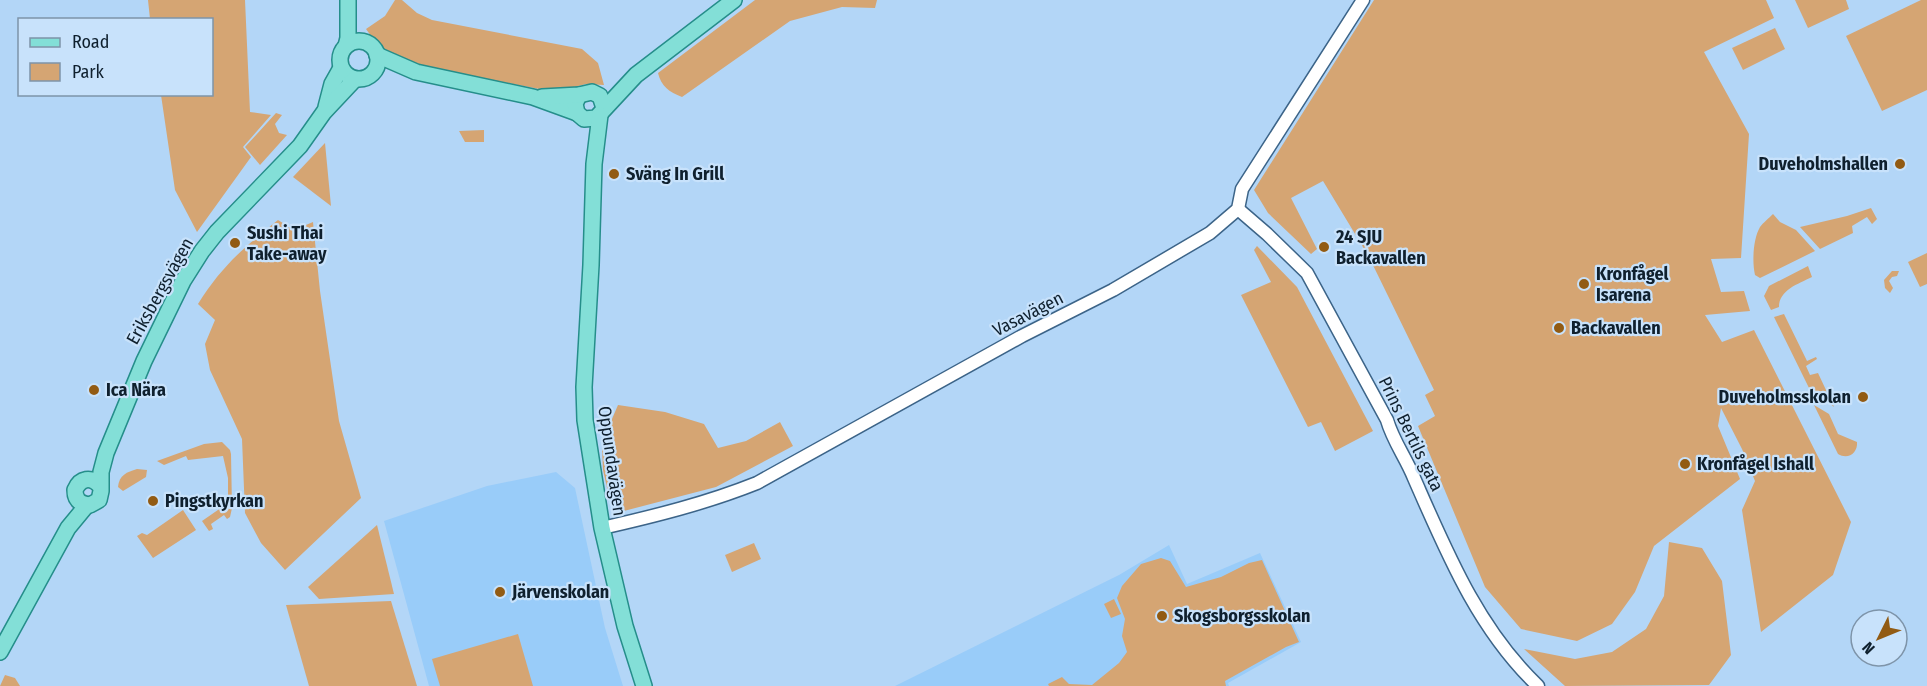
<svg xmlns="http://www.w3.org/2000/svg" width="1927" height="686" viewBox="0 0 1927 686" font-family="'Fira Sans Condensed',sans-serif">
	<style>
		.built { fill: #99ccf9 }
		.green { fill: #d5a573 }
		.lines { fill: none; stroke-linecap: round; stroke-linejoin: round }
		.minor-casing { stroke: #3c6488; stroke-width: 15 }
		.major-casing { stroke: #258e8a; stroke-width: 18 }
		.minor { stroke: #fff; stroke-width: 12 }
		.major { stroke: #83dfd7; stroke-width: 15 }
		.poi-dot { fill: #925b13; stroke: #c8e2fb; stroke-width: 2 }
		.labels { text-anchor: middle; stroke-width: 4.5; stroke-linejoin: round; paint-order: stroke }
		.poi-label { font-size: 18px; font-weight: bold; fill: #0f202e; stroke: #c8e2fb; text-anchor: start }
		.street-label { font-size: 18px; fill: #0f202e; stroke: #c8e2fb }
	</style>
	<rect width="100%" height="100%" fill="#b3d6f7"/>
	<g class="built">
		<path d="M556 472 575 488 605 628 623 686H429L384 521 487 486Z"/>
		<path d="M1169 545 1187 584 1260 553 1301 642 1228 683 1229 686H895L1119 575Z"/>
	</g>
	<g class="green">
		<path d="M148 0H245L250 112 271 115 243 147 251 157 197 232 175 190 161 95 212 94V20L150 19Z"/>
		<path d="M395 0H402L417 13 432 20 582 49 598 63 604 85 586 84 555 92 403 63 382 51 366 29 385 16Z"/>
		<path d="M755 0H877L875 8 842 7 790 21 682 97C669 92 661 86 658 73Z"/>
		<path d="M1374 0H1766L1774 18 1704 52 1749 134 1741 258 1711 259 1721 292 1744 291 1750 311 1705 315 1722 342 1754 330 1851 522 1833 575 1761 632 1742 510 1755 481 1742 449 1721 408 1718 426 1740 479 1654 546 1635 592 1612 624 1577 641 1521 629 1485 587 1418 426 1435 416 1425 395 1434 390 1369 257 1323 181 1291 198 1317 249 1311 254 1268 213 1254 190Z"/>
		<path d="M1795 0H1846L1849 9 1808 28Z"/>
		<path d="M1921 0H1927V90L1882 111 1846 36Z"/>
		<path d="M1775 28 1785 49 1743 70 1732 48Z"/>
		<path d="M276 113 282 115 275 124 279 133 287 135 260 165 245 147Z"/>
		<path d="M484 130V142H465L459 131Z"/>
		<path d="M325 143 331 206 293 177Z"/>
		<path d="M1871 208 1877 219 1872 224 1867 217 1852 226 1853 233 1820 249 1800 227 1847 216Z"/>
		<path d="M1773 214 1780 222 1796 230 1815 251 1760 278 1755 275C1752 262 1753 239 1760 227 1763 223 1769 218 1773 214Z"/>
		<path d="M278 220 294 230 313 222 320 291 339 421 361 498 285 570 261 543 245 513 242 439 210 370 205 344 215 320 198 304C221 267 244 247 278 220Z"/>
		<path d="M1257 246 1297 287 1373 431 1335 451 1321 422 1308 427 1241 295 1271 282 1254 250Z"/>
		<path d="M1927 253V284L1920 287 1908 262Z"/>
		<path d="M1808 266 1812 277C1798 284 1779 290 1779 307L1771 310 1764 296 1769 286Z"/>
		<path d="M1892 271H1899L1897 276 1892 277 1889 281 1893 288 1890 293 1885 288 1884 280Z"/>
		<path d="M1784 314 1807 361 1816 357 1817 359 1806 366 1810 375 1818 373 1834 407 1809 388 1774 317Z"/>
		<path d="M618 405 665 412 704 424 718 448 746 441 780 422 793 446 716 487 620 512 608 492 603 470 602 449 609 438V426Z"/>
		<path d="M1814 405 1829 414 1838 434 1857 442C1858 453 1848 460 1838 454Z"/>
		<path d="M222 442 230 450 231 454 232 508 230 517 227 519 224 515 211 524 213 529 209 531 202 521 228 503V478L223 456 188 460 186 456 164 465 157 461 204 444Z"/>
		<path d="M137 469 147 470 146 477 123 491 118 487C119 475 127 472 137 469Z"/>
		<path d="M183 510 196 530 153 558 137 536 142 533 147 535Z"/>
		<path d="M377 525 394 594 319 599 308 587Z"/>
		<path d="M1669 542 1702 548 1722 581 1731 655 1709 685 1565 686 1524 649 1575 659 1612 652 1646 629 1664 596Z"/>
		<path d="M754 543 761 559 732 572 725 555Z"/>
		<path d="M1161 558 1170 561 1186 587 1221 577 1249 563 1262 560 1299 642 1286 647 1225 681 1226 686H1049L1048 684 1062 677 1069 684 1092 685 1119 663 1127 652 1122 636 1125 619 1117 598 1122 586 1141 564Z"/>
		<path d="M1114 599 1121 614 1111 618 1104 604Z"/>
		<path d="M391 601 417 686H309L286 605Z"/>
		<path d="M518 634 533 686H440L432 659Z"/>
		<path d="M5 675 15 678 20 686H0Z"/>
	</g>
	<g class="lines">
		<defs>
			<g id="minor">
				<path d="M1238 209 1267 234 1307 273 1387 420C1393 441 1406 458 1414 478 1447 553 1478 629 1538 686"/>
				<path d="M602 528C655 516 707 503 757 483L1022 336 1113 290 1210 233 1238 209 1242 189 1363 0"/>
			</g>
			<g id="major">
				<circle cx="359" cy="60" r="19"/>
				<path d="M346 46 348 38V0"/>
				<path d="M377 55 416 72 533 97 577 113"/>
				<path d="M579 95 575 104 577 113 584 119 596 118 636 75 734 0"/>
				<path d="M542 97 579 95 592 92 600 96 604 108"/>
				<path d="M326 107 332 84 341 68"/>
				<path d="M600 115 594 164 591 265 584 387 585 420 602 528 625 626 644 686"/>
				<path d="M100 486C91 476 80 478 75 490 75 500 80 504 90 505L99 500 101 491V472L106 453 144 361 183 281 202 251 217 232 300 146 324 112 355 79"/>
				<path d="M0 652 68 528 87 505"/>
			</g>
		</defs>
		<use href="#minor" class="minor-casing"/>
		<use href="#major" class="major-casing"/>
		<use href="#minor" class="minor"/>
		<use href="#major" class="major"/>
	</g>
	<g class="poi-dot">
		<circle cx="1900" cy="164" r="6"/>
		<circle cx="614" cy="174" r="6"/>
		<circle cx="235" cy="243" r="6"/>
		<circle cx="1324" cy="247" r="6"/>
		<circle cx="1584" cy="284" r="6"/>
		<circle cx="1559" cy="328" r="6"/>
		<circle cx="94" cy="390" r="6"/>
		<circle cx="1863" cy="397" r="6"/>
		<circle cx="1685" cy="464" r="6"/>
		<circle cx="153" cy="501" r="6"/>
		<circle cx="500" cy="592" r="6"/>
		<circle cx="1162" cy="616" r="6"/>
	</g>
	<g class="labels">
		<g class="poi-label">
			<text x="1888" y="170" text-anchor="end">Duveholmshallen</text>
			<text x="626" y="180">Sväng In Grill</text>
			<text x="247" y="239">Sushi Thai<tspan x="247" dy="21">Take-away</tspan></text>
			<text x="1336" y="243">24 SJU<tspan x="1336" dy="21">Backavallen</tspan></text>
			<text x="1596" y="280">Kronfågel<tspan x="1596" dy="21">Isarena</tspan></text>
			<text x="1571" y="334">Backavallen</text>
			<text x="106" y="396">Ica Nära</text>
			<text x="1851" y="403" text-anchor="end">Duveholmsskolan</text>
			<text x="1697" y="470">Kronfågel Ishall</text>
			<text x="165" y="507">Pingstkyrkan</text>
			<text x="512" y="598">Järvenskolan</text>
			<text x="1174" y="622">Skogsborgsskolan</text>
		</g>
		<g class="street-label">
			<text transform="translate(160 291) rotate(-61)" y="6">Eriksbergsvägen</text>
			<text transform="translate(1028 314) rotate(-27)" y="6">Vasavägen</text>
			<text transform="translate(1411 434) rotate(64)" y="6">Prins Bertils gata</text>
			<text transform="translate(612 461) rotate(82)" y="6">Oppundavägen</text>
		</g>
	</g>
	<rect x="18" y="18" width="195" height="78" fill="#c8e2fb" stroke="#7e94a9" stroke-width="1.5"/>
	<rect x="30" y="38" width="30" height="9" fill="#83dfd7" stroke="#7e94a9" stroke-width="1.5"/>
	<text x="72" y="48" font-size="18" fill="#0f202e">Road</text>
	<rect x="30" y="63" width="30" height="18" fill="#d5a573" stroke="#7e94a9" stroke-width="1.5"/>
	<text x="72" y="78" font-size="18" fill="#0f202e">Park</text>
	<g transform="translate(1879 638) rotate(227)"><circle r="28" fill="#c8e2fb" stroke="#7e94a9" stroke-width="1.5"/>
	<path d="M0-4.5L10 22L0 15L-10 22Z" fill="#925b13"/>
	<text y="-9" font-size="16" font-weight="bold" text-anchor="middle" fill="#0f202e">N</text>
	</g>
</svg>
